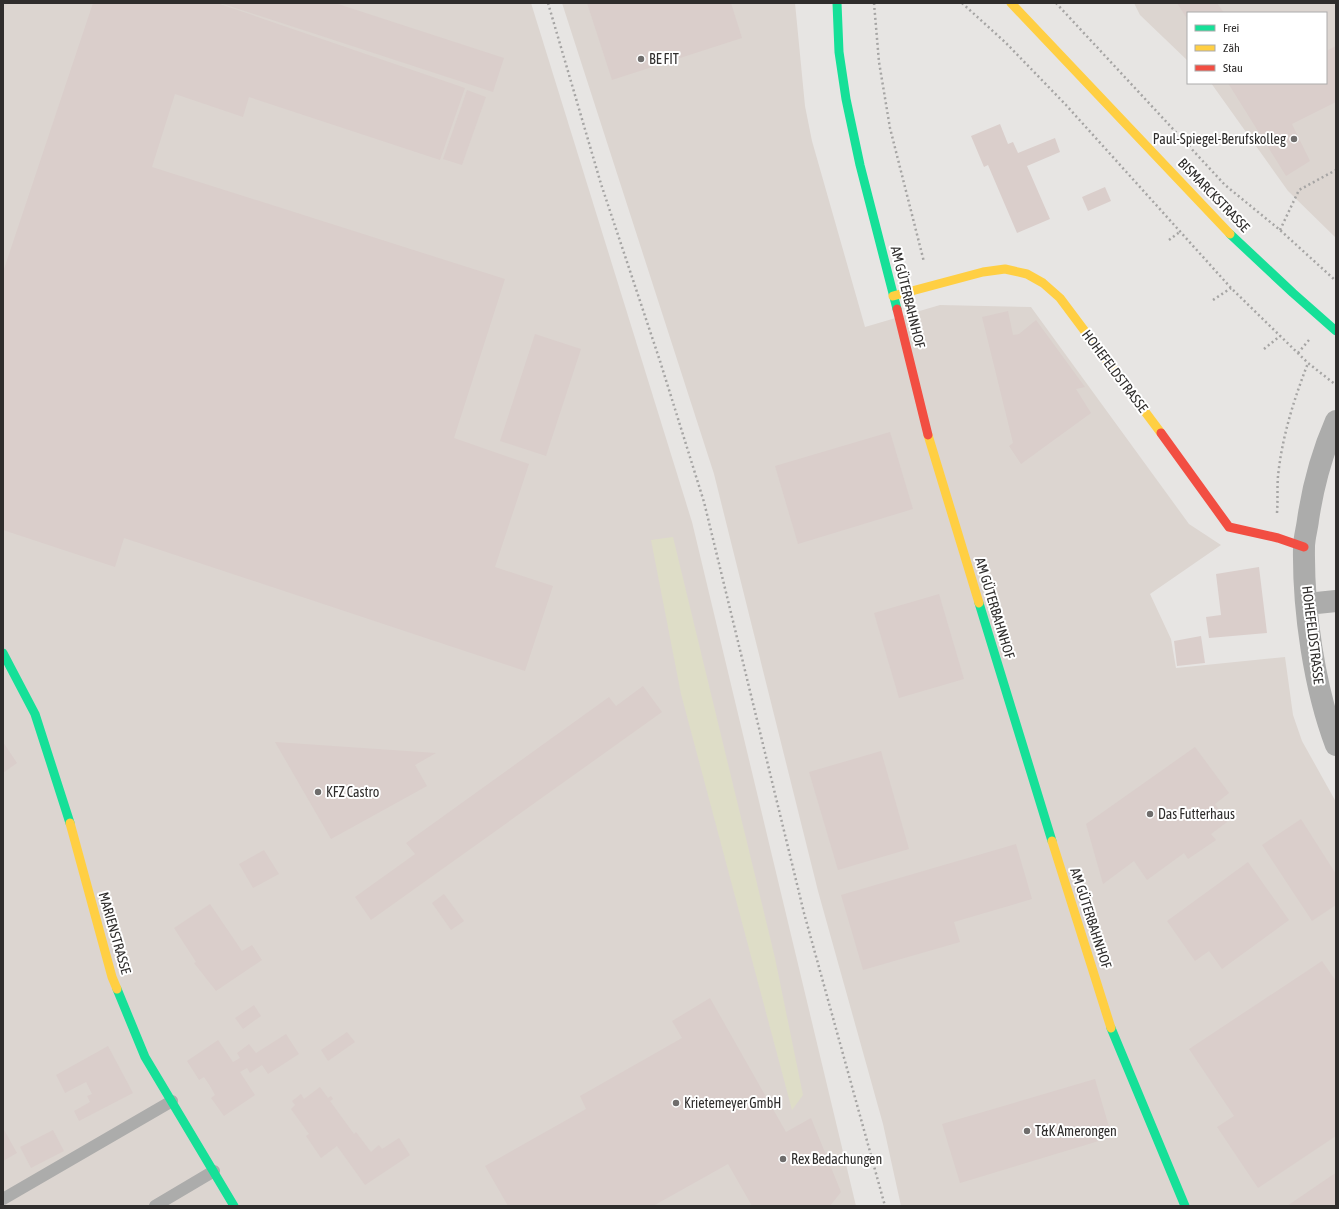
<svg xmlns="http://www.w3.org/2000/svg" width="1339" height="1209" font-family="'Asap Condensed',sans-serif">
	<rect width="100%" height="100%" fill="#e7e5e3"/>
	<!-- built -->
	<g fill="#dcd5d0">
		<path d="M3,3H531L692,522L856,1206H3Z"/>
		<path d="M562,3H795L805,106L812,141L865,327L940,305L1031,307L1189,524L1221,545L1150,594L1171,639L1176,668L1285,657L1293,715L1302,741L1336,802V1206H901L883,1124L818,891L714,474Z"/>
		<path d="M1134,3H1336V238L1288,191L1211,83H1326V13H1188V61L1140,15Z"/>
	</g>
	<!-- green -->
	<path fill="#deddc7" d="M673,537L775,958L803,1095L792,1110L681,694L651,540Z"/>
	<!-- building -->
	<g fill="#dacecb">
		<path d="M93,3H217L465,88L440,160L249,97L243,117L175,94L152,167L505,279L454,438L529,464L495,567L553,586L525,671L124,538L115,567L3,530V272Z"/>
		<path d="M220,3H335L504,58L493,92Z"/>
		<path d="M587,3H731L742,38L612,80Z"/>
		<path d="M1177,3H1217L1224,13H1188V20Z"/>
		<path d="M1336,46V102L1292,124L1310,161L1286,176L1228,83H1326V51Z"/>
		<path d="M467,90L486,97L462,165L443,159Z"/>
		<path d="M1000,124L1008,144L1013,142L1018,153L1055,138L1060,152L1027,166L1050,219L1017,233L988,165L984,167L971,136Z"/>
		<path d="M1105,187L1111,201L1088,211L1082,197Z"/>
		<path d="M1008,311L1013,335L1019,334L1036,320L1085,387L1076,389L1091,413L1021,464L1009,446L1013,443L982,317Z"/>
		<path d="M535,334L581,349L546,456L500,441Z"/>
		<path d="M890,432L913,509L798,544L775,466Z"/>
		<path d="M1259,567L1267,633L1209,638L1206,617L1221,615L1216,574Z"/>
		<path d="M939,594L964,679L899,698L874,613Z"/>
		<path d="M1201,636L1205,663L1177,666L1174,641Z"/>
		<path d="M643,686L662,712L371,920L355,897L415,854L406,843L609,697L616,706Z"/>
		<path d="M3,742L17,763L3,773Z"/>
		<path d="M275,742L436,753L415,765L427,786L331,839Z"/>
		<path d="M1195,747L1229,793L1215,804L1227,822L1211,834L1216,840L1188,859L1184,853L1147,880L1134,861L1103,884L1086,824Z"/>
		<path d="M881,751L909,849L838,870L809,772Z"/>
		<path d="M1301,819L1336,874V905L1312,921L1262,845Z"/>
		<path d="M1016,844L1032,899L954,922L960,942L863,970L841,895Z"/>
		<path d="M264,850L279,874L253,888L239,864Z"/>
		<path d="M1248,862L1289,920L1222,969L1209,951L1195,961L1167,921Z"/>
		<path d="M444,894L464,921L451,930L432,903Z"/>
		<path d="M210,904L242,951L252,945L262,960L216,991L194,963L196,962L174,928Z"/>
		<path d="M1322,961L1336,981V1136L1258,1188L1217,1127L1234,1116L1189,1049Z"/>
		<path d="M710,998L786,1132L811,1118L841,1192L830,1206H752L728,1164L653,1206H508L485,1166L586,1109L580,1096L682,1038L672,1021Z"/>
		<path d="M254,1005L261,1016L243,1029L235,1018Z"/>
		<path d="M347,1032L355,1042L328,1061L321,1050Z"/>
		<path d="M286,1034L299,1054L268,1074L262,1065L250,1073L247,1068L240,1072L255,1095L224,1116L211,1098L215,1095L210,1086L204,1077L199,1080L187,1061L218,1040L233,1062L240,1058L237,1053L249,1044L256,1053Z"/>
		<path d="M108,1046L133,1093L79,1121L74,1111L90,1102L87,1096L92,1094L86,1082L65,1093L56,1075Z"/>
		<path d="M1095,1079L1112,1137L960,1183L942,1124Z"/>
		<path d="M320,1087L328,1098L331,1096L333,1099L330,1101L354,1134L356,1132L371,1152L379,1145L382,1149L399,1138L410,1155L365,1185L337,1146L321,1158L306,1136L309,1134L291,1109L295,1105L292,1101L301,1094L304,1099Z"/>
		<path d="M3,1128L17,1153L3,1161Z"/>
		<path d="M53,1130L64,1151L31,1168L20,1147Z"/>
		<path d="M1336,1173V1206H1287L1331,1176Z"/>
	</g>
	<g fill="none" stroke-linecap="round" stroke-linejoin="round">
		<!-- path -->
		<g stroke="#a6a5a4" stroke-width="2.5" stroke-dasharray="2 3" stroke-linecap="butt">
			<path d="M548,3L601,184L660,361L704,502L804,913L885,1206"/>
			<path d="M874,3L879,62L890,128L924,262"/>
			<path d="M962,3L1006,43L1066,105L1231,288L1308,363L1336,385"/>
			<path d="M1056,3L1225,185L1280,230L1336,281"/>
			<path d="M1280,230L1299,190L1336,170"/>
			<path d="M1169,240L1181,231"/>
			<path d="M1213,300L1231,288"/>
			<path d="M1264,349L1280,336"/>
			<path d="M1298,353L1309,340"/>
			<path d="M1277,513C1278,500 1277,488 1278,476C1282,437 1294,399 1308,363"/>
		</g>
		<!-- lane -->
		<g stroke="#acacab" stroke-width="12">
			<path d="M3,1199L172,1101"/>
			<path d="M155,1206L214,1171"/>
		</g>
		<!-- street -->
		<g stroke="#acacab" stroke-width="22">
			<path d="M1336,421C1322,453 1313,486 1308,520C1307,529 1304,538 1304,547C1303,609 1314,687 1336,745"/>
			<path d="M1307,604L1336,601"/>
		</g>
		<!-- fast -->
		<g stroke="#16e098" stroke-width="9">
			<path d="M837,3L839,52L846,99L860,165L897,309"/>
			<path d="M1230,234L1293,293L1336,331"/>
			<path d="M979,603L1052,841"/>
			<path d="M3,653L35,714L70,823"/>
			<path d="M117,989L145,1057L234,1206"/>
			<path d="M1111,1028L1185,1206"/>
		</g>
		<!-- slow -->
		<g stroke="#ffcf43" stroke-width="9">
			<path d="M1011,3L1230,234"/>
			<path d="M893,296L983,272L1005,269L1027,274L1043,283L1060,298L1161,433"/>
			<path d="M928,435L979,603"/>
			<path d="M70,823L112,977L117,989"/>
			<path d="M1052,841L1111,1028"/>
		</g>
		<!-- jam -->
		<g stroke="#f24e42" stroke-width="9">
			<path d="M897,309L928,435"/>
			<path d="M1161,433L1229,527L1278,538L1304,547"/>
		</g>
	</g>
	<!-- markers -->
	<g fill="#6f6d6c" stroke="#fff" stroke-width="1.5">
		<circle cx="641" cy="59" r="4"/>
		<circle cx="1294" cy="139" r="4"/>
		<circle cx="318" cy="792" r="4"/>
		<circle cx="1150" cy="814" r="4"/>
		<circle cx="676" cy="1103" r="4"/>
		<circle cx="1027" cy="1131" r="4"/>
		<circle cx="783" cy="1159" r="4"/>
	</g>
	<g text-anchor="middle" stroke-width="4" stroke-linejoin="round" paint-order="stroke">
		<!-- poi labels -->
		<g font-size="14" fill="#2f2d2c" stroke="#fff" text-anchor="start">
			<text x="649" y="64">BE FIT</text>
			<text x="1286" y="144" text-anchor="end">Paul-Spiegel-Berufskolleg</text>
			<text x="326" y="797">KFZ Castro</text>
			<text x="1158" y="819">Das Futterhaus</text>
			<text x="684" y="1108">Krietemeyer GmbH</text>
			<text x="1035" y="1136">T&amp;K Amerongen</text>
			<text x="791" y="1164">Rex Bedachungen</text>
		</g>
		<!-- street labels -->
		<g font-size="14" fill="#2f2d2c" stroke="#fff">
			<text transform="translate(1214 195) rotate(46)" y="5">BISMARCKSTRASSE</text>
			<text transform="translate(908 297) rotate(76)" y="5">AM GÜTERBAHNHOF</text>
			<text transform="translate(1115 371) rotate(53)" y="5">HOHEFELDSTRASSE</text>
			<text transform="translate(995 608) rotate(73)" y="5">AM GÜTERBAHNHOF</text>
			<text transform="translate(1313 635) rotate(83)" y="5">HOHEFELDSTRASSE</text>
			<text transform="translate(1091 918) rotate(72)" y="5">AM GÜTERBAHNHOF</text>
			<text transform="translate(115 933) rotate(74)" y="5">MARIENSTRASSE</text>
		</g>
	</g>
	<!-- border -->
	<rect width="1339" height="1209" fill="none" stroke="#2f2d2c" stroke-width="8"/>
	<!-- legend -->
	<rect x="1187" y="12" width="140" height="72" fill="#ffffff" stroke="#acabab"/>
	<rect x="1195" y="25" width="20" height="6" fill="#16e098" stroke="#acabab"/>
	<text x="1223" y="32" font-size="12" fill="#2f2d2c">Frei</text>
	<rect x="1195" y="45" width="20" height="6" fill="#ffcf43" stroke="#acabab"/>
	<text x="1223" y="52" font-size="12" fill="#2f2d2c">Zäh</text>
	<rect x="1195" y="65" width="20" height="6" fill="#f24e42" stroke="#acabab"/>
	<text x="1223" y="72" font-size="12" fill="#2f2d2c">Stau</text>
</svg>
